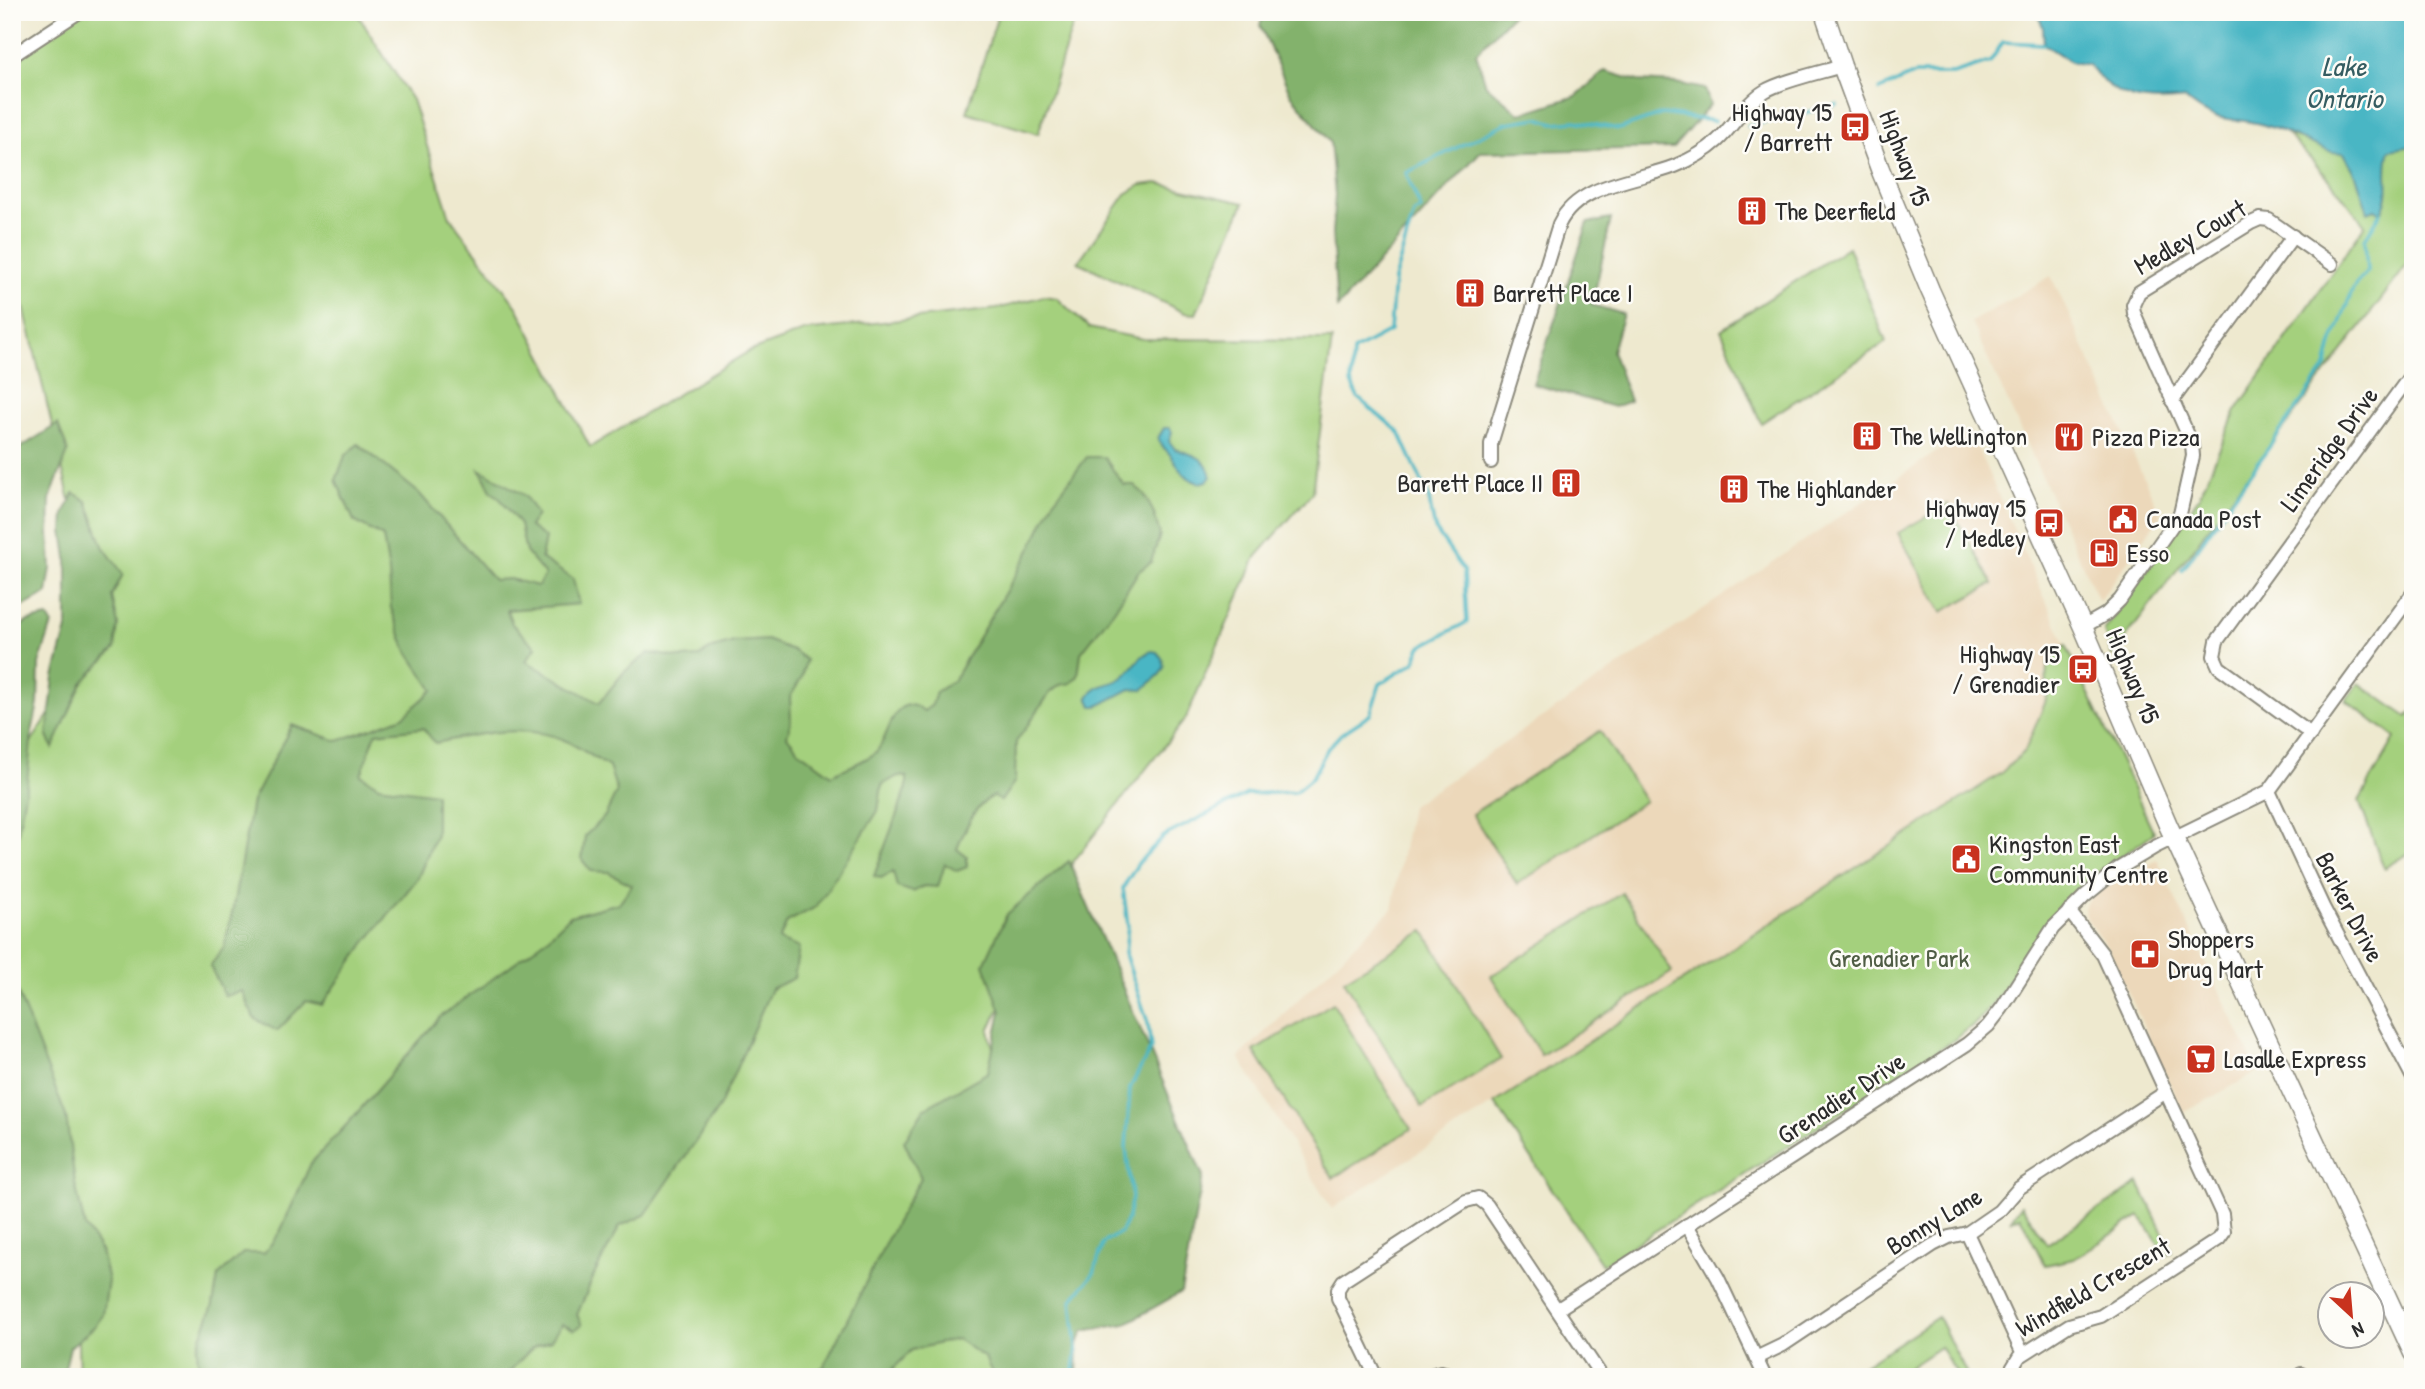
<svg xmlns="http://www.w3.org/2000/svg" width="2425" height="1389" font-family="'Patrick Hand',sans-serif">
	<rect width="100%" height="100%" fill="#fdfcf7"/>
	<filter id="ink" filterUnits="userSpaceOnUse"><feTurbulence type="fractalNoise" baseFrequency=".0143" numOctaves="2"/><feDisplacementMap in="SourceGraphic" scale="14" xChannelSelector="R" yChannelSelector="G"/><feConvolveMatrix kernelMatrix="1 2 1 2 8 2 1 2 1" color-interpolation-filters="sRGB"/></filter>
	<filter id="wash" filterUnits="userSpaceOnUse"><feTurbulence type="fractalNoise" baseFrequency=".00686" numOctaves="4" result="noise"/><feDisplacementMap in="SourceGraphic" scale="28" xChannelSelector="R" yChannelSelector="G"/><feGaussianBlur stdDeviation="1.57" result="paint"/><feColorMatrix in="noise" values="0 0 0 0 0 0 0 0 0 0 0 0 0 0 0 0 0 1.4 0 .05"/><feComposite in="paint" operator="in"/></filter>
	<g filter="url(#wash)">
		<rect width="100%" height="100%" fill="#eee9cf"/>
		<!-- built -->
		<g fill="#ecd8ba">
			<path d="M2051,276L2161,515L2099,601L1971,322Z"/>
			<path d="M1969,430L2066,645L2055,652L2044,674L2047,695L2045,703L2025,751L2001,773L1332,1209L1239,1057L1392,909L1411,806Z"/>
			<path d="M2157,860L2258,1072L2183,1113L2109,950L2087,919L2084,909L2087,901L2099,891Z"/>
		</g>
		<!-- green -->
		<g fill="#a4d07d" stroke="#687e54" stroke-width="2">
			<path d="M80,12H356L412,100L450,217L517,307L590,447L748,352L804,331L997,309L1044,296L1057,298L1089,328L1143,339L1332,340L1312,493L1256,557L1186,718L1073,862L989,1030L1062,1377H79L76,1276L12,1045V772L80,666L77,530L22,299L12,282V54Z"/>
			<path d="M999,12H1077L1038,134L967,112Z"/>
			<path d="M2413,131V257L2112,656L2104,631L2199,497L2236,411L2365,225L2329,179L2288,135L2344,153Z"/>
			<path d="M1157,183L1244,203L1196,314L1185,313L1078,262L1126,194L1141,185Z"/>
			<path d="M1848,247L1886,342L1761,423L1721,330Z"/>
			<path d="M1948,504L1993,584L1942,612L1898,533Z"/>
			<path d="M2066,645L2154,833L2089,879L2061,904L1995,1001L1979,1020L1957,1038L1602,1265L1495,1103L2001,773L2025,751L2045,703C2052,677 2035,663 2066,645Z"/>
			<path d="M2359,683L2407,717L2413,711V855L2409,853L2384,868L2359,801L2395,738L2346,700Z"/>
			<path d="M1600,731L1645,801L1517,884L1472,814Z"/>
			<path d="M1622,893L1672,972L1541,1055L1491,976Z"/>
			<path d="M1424,931L1501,1059L1422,1107L1344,980Z"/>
			<path d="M1333,1003L1411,1129L1333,1178L1254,1051Z"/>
			<path d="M2139,1183L2172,1252L2166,1255L2140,1216L2074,1259L2045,1265L2020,1216L2010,1221L2021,1205L2047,1244Z"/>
			<path d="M1938,1317L1968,1377H1959L1940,1347L1895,1377H1846Z"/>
		</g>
		<!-- forest -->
		<g fill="#83b26c" stroke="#576e4c" stroke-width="2">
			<path d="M1265,12H1515L1476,53L1486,85L1520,114L1576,96L1605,71L1638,81L1676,83L1705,89L1710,105L1673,148L1480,152L1337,308L1332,233L1335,195L1330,142L1291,95L1260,25Z"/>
			<path d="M1611,219L1592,305L1623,314L1612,351L1630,401L1614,407L1533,384L1588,223Z"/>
			<path d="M58,424L68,451L50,499L49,533L51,568L47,593L12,613V453Z"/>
			<path d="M358,444L419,493L494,580L510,579L538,586L545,575L526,552L520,525L501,500L491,491L480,469L525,496L537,515L529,526L545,538L541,558L573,579L579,604L507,610L512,624L536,647L526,661L599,703L624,672L649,653L682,658L698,657L713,648L734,642L767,640L792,650L806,660L801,679L790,697L791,720L787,736L799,751L832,775C843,769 868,760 876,752C891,736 892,689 924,711L932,705L936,692L953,681L1030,550L1053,502L1087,457H1104L1124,485H1134L1144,494L1154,513L1160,535L1151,562L1138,572L1115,609L1081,653L1078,676L1071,683L1060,685L1050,693L1016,742L1015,781L1001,801L993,796C974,806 965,829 957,849L967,857V867L957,871L945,864L938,887L924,886L913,892L897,887L893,872L881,878L874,876L907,787V777L898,776L882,785L878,811L816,907L787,922L779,940L799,948L794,978L771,989L720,1106L645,1215L620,1226L595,1273L577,1315L582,1325L574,1330L562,1324L551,1340L532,1348L504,1377H199L197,1348L213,1305L218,1276L243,1253H264L280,1232L311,1163L350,1121L440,1017L543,942L570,916L619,903L632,885L608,872L591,871L582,860L585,836L605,816L617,791L609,767C594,758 578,746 562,739C523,723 475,735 435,743L423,728L376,733L361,775L379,786L436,794V834L418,878L366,942L322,1005L306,1001L277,1031L254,1018L242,991L225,996L210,966L224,947L232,913L252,801L292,725L338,741L403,717L433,690L406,649L391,608L389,572L383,537L354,521L336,480L345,456Z"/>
			<path d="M74,493L87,501L103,546L123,574L112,596L118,625L115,649L82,683L53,748L47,737L54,677L67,628V557L63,531L64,514Z"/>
			<path d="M48,617L52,624L39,664L38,704L32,732L27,782L12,865V632L28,621Z"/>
			<path d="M1069,861L1203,1176L1181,1292L1125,1324L1083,1331L1078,1344L1077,1377H994L985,1358L957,1339L912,1350L885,1377H810L824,1366L895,1224L921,1178L904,1141L924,1109L988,1072L1001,1011L984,964L1007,914Z"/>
			<path d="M12,978L66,1116L75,1183L85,1227L101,1251L108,1281L103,1315L95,1326L70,1347L63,1377H12Z"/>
		</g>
		<!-- water -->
		<g fill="#48b6c4" stroke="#3a7078" stroke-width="2">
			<path d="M2037,12H2413V146L2390,150C2382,175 2394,189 2381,213L2375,209L2368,212L2356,175L2344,153L2332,152C2310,144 2287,132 2264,125C2232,116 2214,125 2186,99C2145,104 2115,101 2089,65L2071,62L2044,44L2043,27Z"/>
			<path d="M1164,428H1170L1172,432L1169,441L1175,449C1192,455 1207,456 1211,477L1207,481L1199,483C1183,478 1180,468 1171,456C1166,448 1160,447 1158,438Z"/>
			<path d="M1151,651L1157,652L1162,658L1164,667L1160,674L1143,690L1130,689L1098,706H1092L1088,697C1097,683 1110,686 1122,678C1134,669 1137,657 1151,651Z"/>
		</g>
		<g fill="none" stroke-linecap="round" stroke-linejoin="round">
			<!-- stream -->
			<g stroke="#48b6c4" stroke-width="3.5">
				<path d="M1879,90L1915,74H1953L1990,62L2003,42L2044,44"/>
				<path d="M1748,126L1837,105"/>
				<path d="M2182,570L2326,367L2332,344L2354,286L2367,272L2365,239L2381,213"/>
				<path d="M1073,1377L1077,1348L1072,1300L1094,1273L1103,1243L1121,1232L1128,1217L1132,1197L1126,1148L1130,1088L1151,1048L1148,1023L1125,954L1128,925L1123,888L1139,862L1164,836L1247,794L1295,792L1312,778L1328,748L1341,734L1370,715L1380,684L1415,662L1420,647L1467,622L1464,571L1435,529L1428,495L1399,432L1358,398L1351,383L1353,351L1390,331L1394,280L1414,213L1421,209L1406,173L1506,123L1538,118L1554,123L1575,121L1619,129L1662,114L1714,121"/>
			</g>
		</g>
	</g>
	<g filter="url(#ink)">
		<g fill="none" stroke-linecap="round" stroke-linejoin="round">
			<!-- minor casing -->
			<g stroke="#8c8a7d" stroke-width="16">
				<g id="minor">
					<path d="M12,56L79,12"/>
					<path d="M2172,401L2293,236"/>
					<path d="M1491,462V444L1498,421L1559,224C1579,183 1637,181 1675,166C1690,160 1705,152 1717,141C1734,126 1745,103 1765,91C1781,81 1822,72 1842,66"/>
					<path d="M2083,627L2106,614L2120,600L2180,514L2193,456L2192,444L2134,313L2133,305L2139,292L2251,223L2260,219L2269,220L2332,264"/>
					<path d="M2311,734L2219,667L2214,656L2217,641L2413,372"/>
					<path d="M2269,791L2323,907L2413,1078"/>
					<path d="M1687,1225L1718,1278L1765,1377"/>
					<path d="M1967,1233L2023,1354"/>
					<path d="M1558,1309L1967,1044L1988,1026L2002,1008L2053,928L2085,896L2118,869L2155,847L2269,791L2413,593"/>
					<path d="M1756,1358L1783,1345L1933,1245L1949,1237L1967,1233L1999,1211L2019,1188L2166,1092"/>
					<path d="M1376,1377L1338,1298V1289L1343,1281L1466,1201L1478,1198L1487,1205L1602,1377"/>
					<path d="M1425,1377L1441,1372L1449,1374L1451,1377"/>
					<path d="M2007,1377L2019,1357L2069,1325L2101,1316L2219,1239L2224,1232L2222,1214L2103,955L2069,911"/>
					<path d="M2299,1377L2301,1374"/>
				</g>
			</g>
			<!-- secondary casing -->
			<g stroke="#8c8a7d" stroke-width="21">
				<path id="secondary" d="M1824,12L1842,66L1880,169L1930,290L2083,627L2168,825L2413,1353"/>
			</g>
			<!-- minor -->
			<use href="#minor" stroke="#fff" stroke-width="12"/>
			<!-- secondary -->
			<use href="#secondary" stroke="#fff" stroke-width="18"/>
		</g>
	</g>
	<!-- icons -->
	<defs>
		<g id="bus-square" transform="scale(1.575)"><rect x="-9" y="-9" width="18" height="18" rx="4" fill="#c8321e" stroke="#fdfcf7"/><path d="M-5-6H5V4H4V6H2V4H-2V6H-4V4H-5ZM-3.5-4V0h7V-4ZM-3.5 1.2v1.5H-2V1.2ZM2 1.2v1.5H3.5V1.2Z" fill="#fff"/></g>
		<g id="building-square" transform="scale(1.575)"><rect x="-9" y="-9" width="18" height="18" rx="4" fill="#c8321e" stroke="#fdfcf7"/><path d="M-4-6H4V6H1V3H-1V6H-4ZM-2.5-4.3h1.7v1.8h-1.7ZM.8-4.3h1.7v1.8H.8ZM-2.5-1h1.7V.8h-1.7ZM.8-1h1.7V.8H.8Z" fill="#fff"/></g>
		<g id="restaurant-square" transform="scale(1.575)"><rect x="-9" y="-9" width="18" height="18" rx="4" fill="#c8321e" stroke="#fdfcf7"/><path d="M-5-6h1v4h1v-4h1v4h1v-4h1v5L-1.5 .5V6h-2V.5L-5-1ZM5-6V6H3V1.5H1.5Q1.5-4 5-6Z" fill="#fff"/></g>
		<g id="civic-square" transform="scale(1.575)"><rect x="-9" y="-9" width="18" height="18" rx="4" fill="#c8321e" stroke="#fdfcf7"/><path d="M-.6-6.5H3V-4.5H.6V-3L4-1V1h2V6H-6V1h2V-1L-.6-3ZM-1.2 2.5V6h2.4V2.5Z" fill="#fff"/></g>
		<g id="fuel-square" transform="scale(1.575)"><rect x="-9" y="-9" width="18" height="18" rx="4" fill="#c8321e" stroke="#fdfcf7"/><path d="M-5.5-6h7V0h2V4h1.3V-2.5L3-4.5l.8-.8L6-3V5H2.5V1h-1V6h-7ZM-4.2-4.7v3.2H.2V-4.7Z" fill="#fff"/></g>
		<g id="pharmacy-square" transform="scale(1.575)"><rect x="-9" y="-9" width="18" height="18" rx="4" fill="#c8321e" stroke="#fdfcf7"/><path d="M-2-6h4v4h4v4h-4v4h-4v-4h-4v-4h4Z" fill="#fff"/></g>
		<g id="supermarket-square" transform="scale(1.575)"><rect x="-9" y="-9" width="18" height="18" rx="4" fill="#c8321e" stroke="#fdfcf7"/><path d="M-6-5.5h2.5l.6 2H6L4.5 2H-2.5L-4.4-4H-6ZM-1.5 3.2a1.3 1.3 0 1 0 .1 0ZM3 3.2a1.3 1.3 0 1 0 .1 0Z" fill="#fff"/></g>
	</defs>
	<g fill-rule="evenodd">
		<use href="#bus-square" x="1855" y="127"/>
		<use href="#building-square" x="1752" y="211"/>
		<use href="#building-square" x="1470" y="293"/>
		<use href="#building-square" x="1867" y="436"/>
		<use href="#restaurant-square" x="2069" y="437"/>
		<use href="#building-square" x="1566" y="483"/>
		<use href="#building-square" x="1734" y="489"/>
		<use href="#civic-square" x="2123" y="519"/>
		<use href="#bus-square" x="2049" y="523"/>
		<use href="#fuel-square" x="2104" y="553"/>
		<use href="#bus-square" x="2083" y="669"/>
		<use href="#civic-square" x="1966" y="859"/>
		<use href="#pharmacy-square" x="2145" y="954"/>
		<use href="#supermarket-square" x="2201" y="1059"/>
	</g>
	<g text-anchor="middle" stroke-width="5" stroke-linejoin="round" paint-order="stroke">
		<!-- poi labels -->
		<g font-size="26" fill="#2b2b2b" stroke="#fdfcf7" text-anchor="start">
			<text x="1832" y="121" text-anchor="end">Highway 15<tspan x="1832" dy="30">/ Barrett</tspan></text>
			<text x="1775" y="220">The Deerfield</text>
			<text x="1493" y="302">Barrett Place I</text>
			<text x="1890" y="445">The Wellington</text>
			<text x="2092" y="446">Pizza Pizza</text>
			<text x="1543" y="492" text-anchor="end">Barrett Place II</text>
			<text x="1757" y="498">The Highlander</text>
			<text x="2026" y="517" text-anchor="end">Highway 15<tspan x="2026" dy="30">/ Medley</tspan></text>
			<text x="2146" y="528">Canada Post</text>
			<text x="2127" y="562">Esso</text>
			<text x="2060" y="663" text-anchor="end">Highway 15<tspan x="2060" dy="30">/ Grenadier</tspan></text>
			<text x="1989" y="853">Kingston East<tspan x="1989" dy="30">Community Centre</tspan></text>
			<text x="2168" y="948">Shoppers<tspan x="2168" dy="30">Drug Mart</tspan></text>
			<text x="2224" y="1068">Lasalle Express</text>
		</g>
		<!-- street labels -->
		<g font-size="26" fill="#2b2b2b" stroke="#fdfcf7">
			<text transform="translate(1905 158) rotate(69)" y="9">Highway 15</text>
			<text transform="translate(2190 237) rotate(-30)" y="9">Medley Court</text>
			<text transform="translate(2329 449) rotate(-54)" y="9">Limeridge Drive</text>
			<text transform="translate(2133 676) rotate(67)" y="9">Highway 15</text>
			<text transform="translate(2350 907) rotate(63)" y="9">Barker Drive</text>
			<text transform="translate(1841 1098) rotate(-33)" y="9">Grenadier Drive</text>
			<text transform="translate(1934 1221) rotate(-31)" y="9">Bonny Lane</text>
			<text transform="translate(2093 1287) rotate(-30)" y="9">Windfield Crescent</text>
		</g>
		<!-- park labels -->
		<g font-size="26" fill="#4f5d44" stroke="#fdfcf7">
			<text x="1899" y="967">Grenadier Park</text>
		</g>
		<!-- water labels -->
		<g font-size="28" font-style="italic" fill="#355c61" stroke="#fdfcf7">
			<text x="2344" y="76">Lake<tspan x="2344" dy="32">Ontario</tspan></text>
		</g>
	</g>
	<!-- margin -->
	<rect width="2425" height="1389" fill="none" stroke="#fdfcf7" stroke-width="42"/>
	<!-- north arrow -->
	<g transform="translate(2351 1315) rotate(154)"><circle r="33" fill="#fdfcf7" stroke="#a9a8a5" stroke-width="2"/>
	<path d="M0-5L12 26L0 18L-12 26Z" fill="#c8321e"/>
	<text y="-10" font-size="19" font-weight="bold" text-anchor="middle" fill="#2b2b2b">N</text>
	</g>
</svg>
